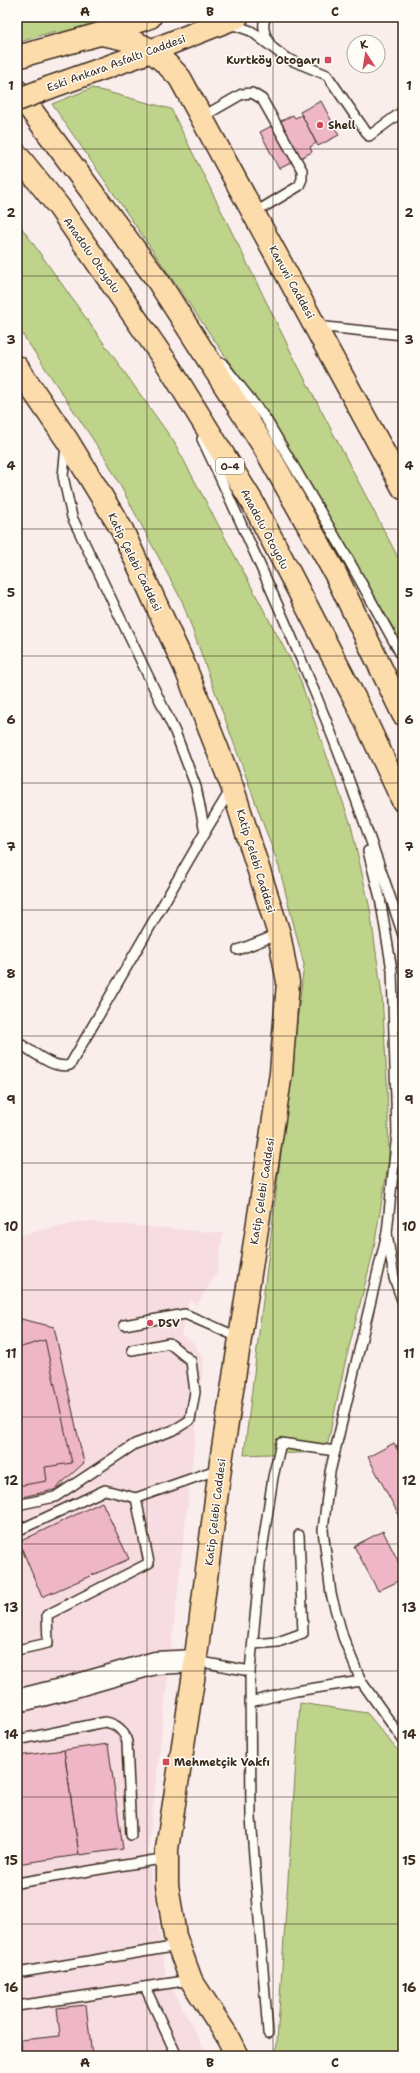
<svg xmlns="http://www.w3.org/2000/svg" width="420" height="2073" font-family="'Shantell Sans',sans-serif">
	<rect width="100%" height="100%" fill="#faeeed"/>
	<filter id="ink" filterUnits="userSpaceOnUse"><feTurbulence type="fractalNoise" baseFrequency=".025" numOctaves="2"/><feDisplacementMap in="SourceGraphic" scale="8" xChannelSelector="R" yChannelSelector="G"/><feConvolveMatrix kernelMatrix="1 2 1 2 8 2 1 2 1" color-interpolation-filters="sRGB"/></filter>
	<g filter="url(#ink)">
		<!-- built -->
		<path fill="#f7dde2" d="M79,1221L223,1233L217,1273L197,1305L189,1300L181,1334L194,1343L204,1359L148,1853L166,1976L208,2056H17V1236Z"/>
		<!-- green -->
		<g fill="#bed48a" stroke="#7c7f54">
			<path d="M17,17H114L57,35L55,31L17,43Z"/>
			<path d="M92,88L171,109L296,362L403,567V644L254,398L52,104Z"/>
			<path d="M17,221L174,442L298,674L351,825L370,909L382,995L387,1080L389,1159L373,1253L345,1363L326,1452L244,1455L304,965L279,867L182,601L106,459L17,326Z"/>
			<path d="M300,1703L367,1713L403,1757V2056H276Z"/>
		</g>
		<!-- building -->
		<g fill="#efb6c7" stroke="#3b2a1e">
			<path d="M321,101L339,135L318,146L300,112Z"/>
			<path d="M293,115L295,118L302,115L316,143L310,147L312,152L279,169L260,132Z"/>
			<path d="M17,1318L54,1327L84,1463L54,1490L17,1498Z"/>
			<path d="M45,1340L72,1463L45,1467L47,1481L17,1486V1345L18,1348Z"/>
			<path d="M403,1442V1460L396,1446Z"/>
			<path d="M394,1443L403,1460L402,1521L368,1457Z"/>
			<path d="M102,1502L129,1559L42,1597L19,1542Z"/>
			<path d="M383,1531L403,1571V1579L378,1591L354,1546Z"/>
			<path d="M108,1744L123,1849L79,1855L64,1750Z"/>
			<path d="M64,1750L79,1855L17,1864V1756Z"/>
			<path d="M86,2005L92,2056H22L21,2040L60,2036L57,2008Z"/>
		</g>
		<g fill="none" stroke-linecap="round" stroke-linejoin="round">
			<!-- service casing -->
			<g stroke="#3b2a1e" stroke-width="12">
				<g id="service">
					<path d="M266,17C261,26 265,35 270,44"/>
					<path d="M229,25L237,26L251,31L286,58L327,75L369,136L403,111"/>
					<path d="M202,117L242,94L252,93L262,99L302,170V179L299,186L254,213"/>
					<path d="M316,326L403,335"/>
					<path d="M222,363L266,419L347,557L403,658"/>
					<path d="M202,439C239,518 275,596 308,676C344,761 374,848 403,935"/>
					<path d="M205,832L231,789"/>
					<path d="M368,851L380,898L392,970L397,1133L387,1233L394,1278L403,1303"/>
					<path d="M238,950L279,934"/>
					<path d="M17,1042C31,1050 53,1070 70,1065L205,832L196,787L175,732L72,517L63,476L66,446"/>
					<path d="M387,1233L330,1472L323,1530L331,1594L343,1637L361,1681L403,1740"/>
					<path d="M124,1325L185,1314L240,1338"/>
					<path d="M17,1505L55,1497L135,1444L174,1430L190,1420L195,1392L191,1361L169,1343L132,1350"/>
					<path d="M17,1531L105,1490L136,1498"/>
					<path d="M253,1644L278,1642L303,1633L299,1535"/>
					<path d="M17,1650L48,1643L47,1615L149,1563L136,1498L219,1469"/>
					<path d="M196,1661L250,1671"/>
					<path d="M250,1702L296,1691L361,1681"/>
					<path d="M17,1740L105,1722C117,1724 124,1730 127,1742L131,1835"/>
					<path d="M17,1883L167,1858"/>
					<path d="M17,1973L178,1946"/>
					<path d="M145,1987L177,2056"/>
					<path d="M17,2006L191,1980"/>
					<path d="M268,2033L251,1818L250,1671L260,1564L273,1477L281,1443L335,1451"/>
				</g>
			</g>
			<!-- tertiary casing -->
			<g stroke="#3b2a1e" stroke-width="25">
				<path id="tertiary" d="M17,1701L61,1690L155,1663L196,1661"/>
			</g>
			<!-- primary casing -->
			<g stroke="#3b2a1e" stroke-width="25">
				<g id="primary">
					<path d="M100,34C139,40 153,48 180,78L403,488"/>
					<path d="M17,57L100,34L150,17"/>
					<path d="M51,87L135,57L237,17"/>
					<path d="M17,367L67,440L122,530L185,667L232,786L279,934L288,982L281,1073L220,1468L193,1680L167,1849V1885L175,1936L191,1980L226,2034L237,2056"/>
				</g>
			</g>
			<!-- motorway casing -->
			<g stroke="#3b2a1e" stroke-width="25">
				<g id="motorway">
					<path d="M17,91L158,281L263,445L335,573L403,714"/>
					<path d="M17,155L59,207L168,365L253,503L358,705L403,801"/>
				</g>
			</g>
			<!-- service -->
			<use href="#service" stroke="#fdfcf7" stroke-width="9"/>
			<!-- tertiary -->
			<use href="#tertiary" stroke="#fdfcf7" stroke-width="22"/>
			<!-- primary -->
			<use href="#primary" stroke="#fddcac" stroke-width="22"/>
			<!-- motorway -->
			<use href="#motorway" stroke="#fddcac" stroke-width="22"/>
			<!-- primary-bridge casing -->
			<g stroke="#3b2a1e" stroke-width="25" stroke-linecap="butt">
				<path id="primary-bridge" d="M17,100L51,87"/>
			</g>
			<!-- primary-bridge -->
			<use href="#primary-bridge" stroke="#fddcac" stroke-width="22"/>
		</g>
	</g>
	<!-- grid -->
	<path fill="none" stroke="#3b2a1e" stroke-width="1" stroke-opacity="0.55" d="M147,17V2056M273,17V2056M17,149H403M17,276H403M17,402H403M17,529H403M17,656H403M17,783H403M17,910H403M17,1036H403M17,1163H403M17,1290H403M17,1417H403M17,1544H403M17,1671H403M17,1797H403M17,1924H403"/>
	<!-- markers -->
	<g fill="#d1495b" stroke="#fdfcf7" stroke-width="1.5">
		<rect x="324" y="56" width="8" height="8" rx="2"/>
		<circle cx="320" cy="125" r="4"/>
		<circle cx="150" cy="1323" r="4"/>
		<rect x="162" y="1758" width="8" height="8" rx="2"/>
	</g>
	<g text-anchor="middle" stroke-width="3" stroke-linejoin="round" paint-order="stroke">
		<!-- shield labels -->
		<rect fill="#fdfcf7" stroke="#75695f" stroke-width="1" x="216" y="458" width="28" height="16" rx="3"/>
		<g font-size="10" font-weight="bold" fill="#3b2a1e">
			<text x="230" y="470">O-4</text>
		</g>
		<!-- poi labels -->
		<g font-size="11" font-weight="bold" fill="#3b2a1e" stroke="#fdfcf7" text-anchor="start">
			<text x="320" y="64" text-anchor="end">Kurtköy Otogarı</text>
			<text x="328" y="129">Shell</text>
			<text x="158" y="1327">DSV</text>
			<text x="174" y="1766">Mehmetçik Vakfı</text>
		</g>
		<!-- street labels -->
		<g font-size="11" fill="#3b2a1e" stroke="#fdfcf7">
			<text transform="translate(116 63) rotate(-20)" y="4">Eski Ankara Asfaltı Caddesi</text>
			<text transform="translate(92 255) rotate(55)" y="4">Anadolu Otoyolu</text>
			<text transform="translate(292 282) rotate(61)" y="4">Kanuni Caddesi</text>
			<text transform="translate(265 529) rotate(62)" y="4">Anadolu Otoyolu</text>
			<text transform="translate(135 562) rotate(64)" y="4">Katip Çelebi Caddesi</text>
			<text transform="translate(256 861) rotate(73)" y="4">Katip Çelebi Caddesi</text>
			<text transform="translate(262 1191) rotate(-81)" y="4">Katip Çelebi Caddesi</text>
			<text transform="translate(215 1512) rotate(-83)" y="4">Katip Çelebi Caddesi</text>
		</g>
	</g>
	<!-- margin -->
	<rect width="420" height="2073" fill="none" stroke="#fdfcf7" stroke-width="44"/>
	<!-- north arrow -->
	<g transform="translate(366 54) rotate(348)"><circle r="19" fill="#fdfcf7" stroke="#afa8a0"/>
	<path d="M0-3L7 15L0 10L-7 15Z" fill="#d1495b"/>
	<text y="-6" font-size="11" font-weight="bold" text-anchor="middle" fill="#3b2a1e">K</text>
	</g>
	<rect x="22" y="22" width="376" height="2029" fill="none" stroke="#3b2a1e" stroke-width="1.5"/>
	<g font-size="13" text-anchor="middle" font-weight="bold" fill="#3b2a1e">
		<text x="85" y="16">A</text>
		<text x="210" y="16">B</text>
		<text x="335" y="16">C</text>
		<text x="11" y="90">1</text>
		<text x="409" y="90">1</text>
		<text x="11" y="217">2</text>
		<text x="409" y="217">2</text>
		<text x="11" y="344">3</text>
		<text x="409" y="344">3</text>
		<text x="11" y="470">4</text>
		<text x="409" y="470">4</text>
		<text x="11" y="597">5</text>
		<text x="409" y="597">5</text>
		<text x="11" y="724">6</text>
		<text x="409" y="724">6</text>
		<text x="11" y="851">7</text>
		<text x="409" y="851">7</text>
		<text x="11" y="978">8</text>
		<text x="409" y="978">8</text>
		<text x="11" y="1104">9</text>
		<text x="409" y="1104">9</text>
		<text x="11" y="1231">10</text>
		<text x="409" y="1231">10</text>
		<text x="11" y="1358">11</text>
		<text x="409" y="1358">11</text>
		<text x="11" y="1485">12</text>
		<text x="409" y="1485">12</text>
		<text x="11" y="1612">13</text>
		<text x="409" y="1612">13</text>
		<text x="11" y="1739">14</text>
		<text x="409" y="1739">14</text>
		<text x="11" y="1865">15</text>
		<text x="409" y="1865">15</text>
		<text x="11" y="1992">16</text>
		<text x="409" y="1992">16</text>
		<text x="85" y="2067">A</text>
		<text x="210" y="2067">B</text>
		<text x="335" y="2067">C</text>
	</g>
</svg>
